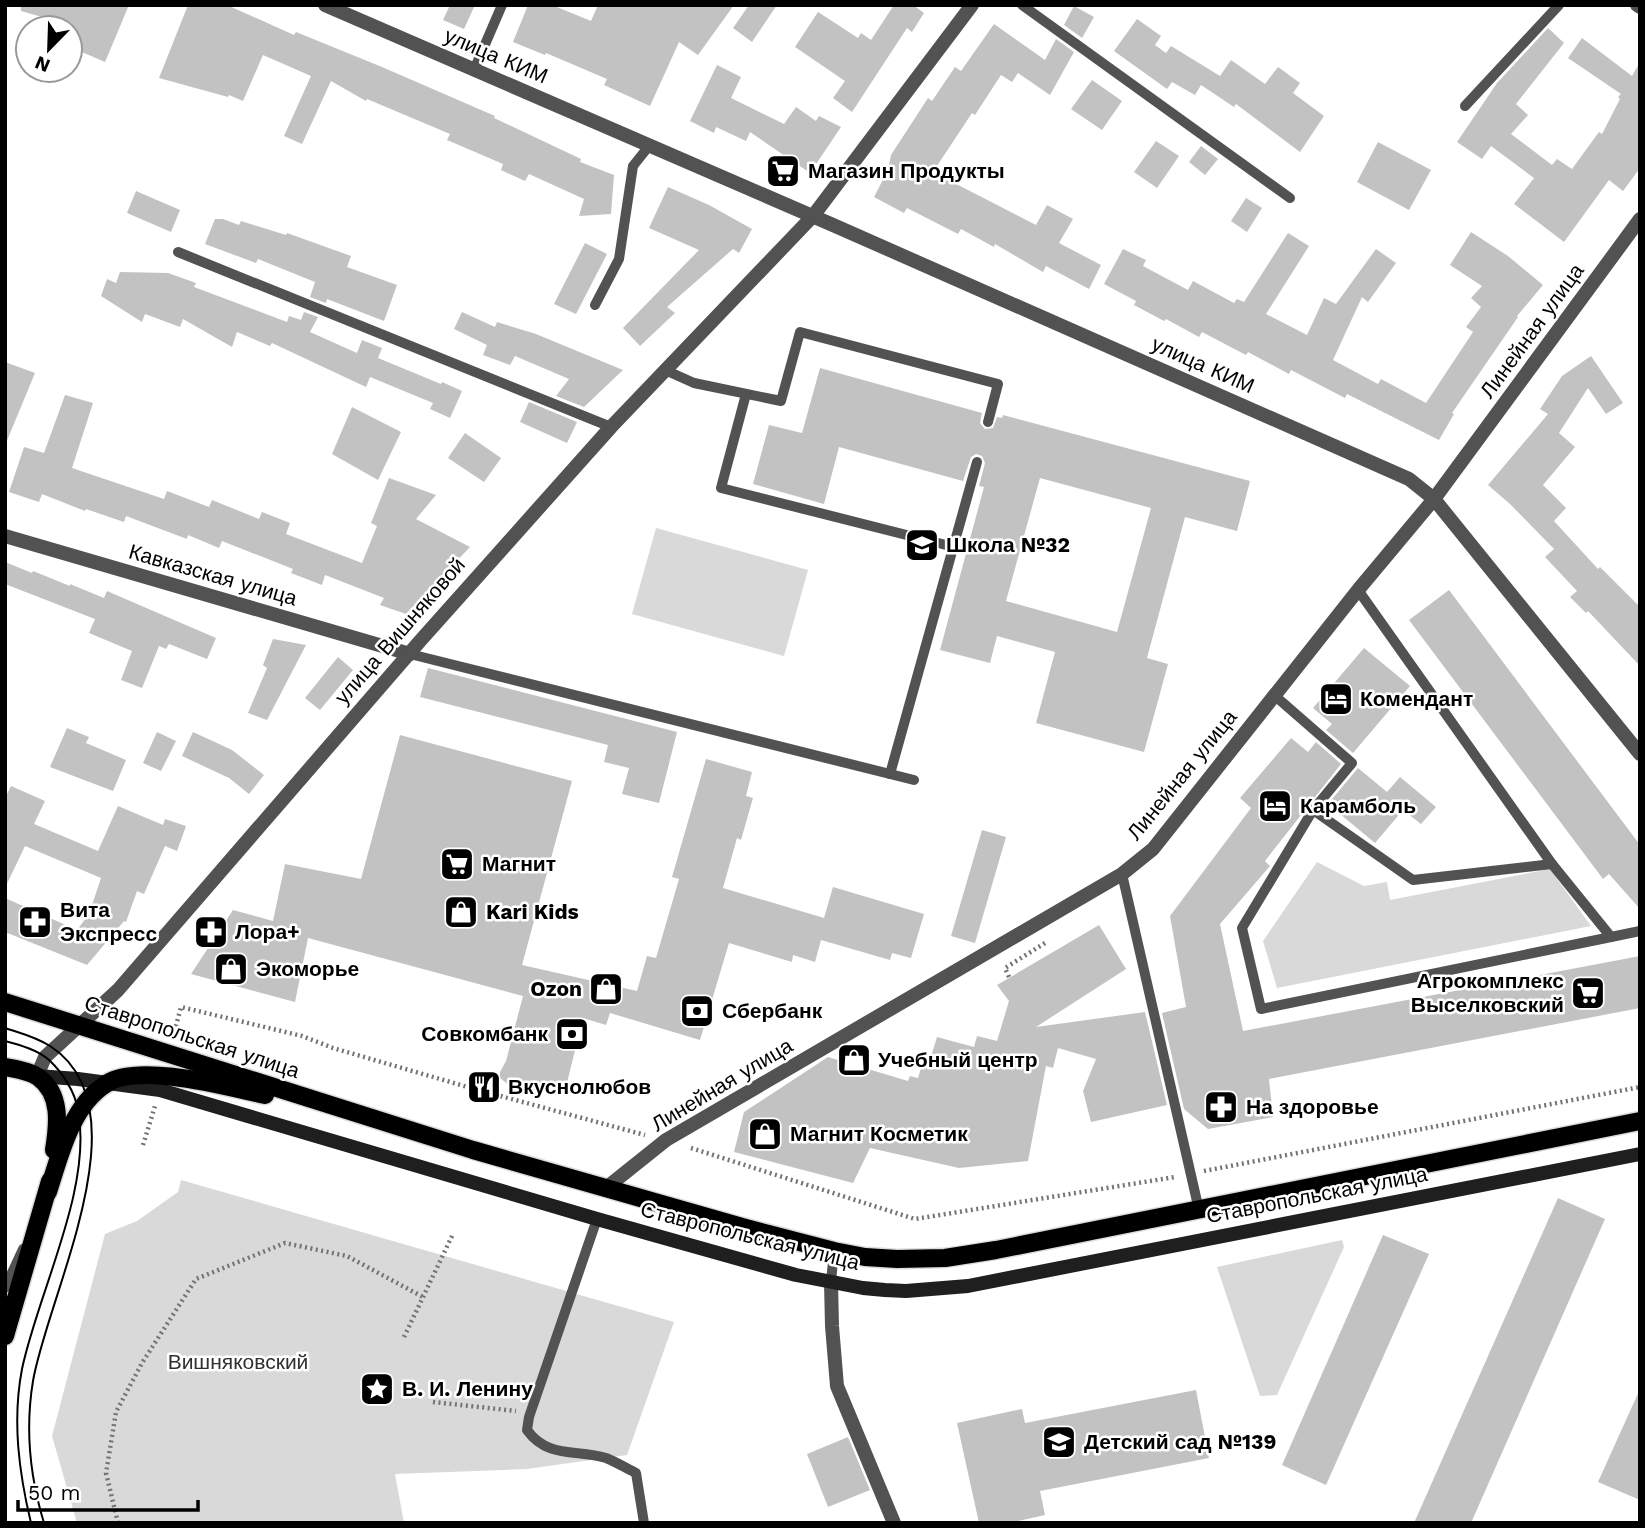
<svg xmlns="http://www.w3.org/2000/svg" width="1645" height="1528" font-family="'Work Sans',sans-serif">
	<rect width="100%" height="100%" fill="#fff"/>
	<!-- green -->
	<g fill="#d9d9d9">
		<path d="M656,528L808,570L784,656L632,614Z"/>
		<path d="M1317,862L1364,886L1387,882L1390,900L1550,869L1591,926L1277,988L1263,941Z"/>
		<path d="M181,1180L674,1322L627,1455L527,1469L395,1474L404,1523H77L52,1436L105,1234L137,1221L178,1192Z"/>
		<path d="M1342,1240L1344,1247L1277,1395L1260,1396L1217,1267Z"/>
	</g>
	<!-- building -->
	<g fill="#c2c2c2" fill-rule="evenodd">
		<path d="M21,5H129L105,62L70,47V25L21,11Z"/>
		<path d="M188,5H227L294,35L296,32L382,67L495,116L494,118L581,159L580,162L614,175L611,214L579,216L584,199L529,174L525,181L501,170L503,164L447,140L450,134L367,99L366,101L331,81L302,144L284,136L311,76L263,55L243,101L229,95L228,97L159,78Z"/>
		<path d="M450,5H475L464,29L443,20Z"/>
		<path d="M528,5H552L591,21L598,5H734L698,55L679,42L650,106L604,85L607,79L546,53L545,55L513,42Z"/>
		<path d="M749,5H777L752,42L733,28Z"/>
		<path d="M894,5H913L924,13L912,32L907,28L852,112L833,98L845,81L795,47L818,12L858,38L861,33L871,40Z"/>
		<path d="M1074,6L1094,17L1082,38L1064,25Z"/>
		<path d="M1137,19L1161,36L1155,45L1166,53L1171,46L1220,76L1231,60L1265,84L1278,67L1300,83L1293,93L1324,116L1300,152L1236,104L1234,107L1201,85L1195,95L1172,82L1167,89L1114,51Z"/>
		<path d="M994,24L1045,60L1056,39L1074,52L1050,95L1018,73L1012,82L1001,75L975,115L972,113L933,172L1036,225L1047,205L1073,219L1059,243L1101,265L1089,289L1046,266L1043,272L995,244L994,247L961,229L958,234L907,208L904,213L874,197L888,170L891,155L928,98L932,101L955,67L961,71Z"/>
		<path d="M1548,28L1564,43L1516,104L1528,115L1511,134L1552,165L1557,159L1572,169L1599,132L1602,134L1620,99L1618,97L1621,94L1568,58L1582,38L1632,76L1640,62V168L1623,191L1609,180L1564,242L1514,204L1534,178L1491,146L1482,159L1457,142L1497,83Z"/>
		<path d="M717,65L741,77L731,98L784,124L796,107L816,121L819,116L841,127L810,173L750,132L746,141L716,127L714,133L690,121Z"/>
		<path d="M1092,80L1122,101L1102,130L1071,109Z"/>
		<path d="M1156,141L1179,156L1157,188L1134,172Z"/>
		<path d="M1378,142L1431,170L1409,210L1357,182Z"/>
		<path d="M1201,146L1218,159L1205,175L1189,162Z"/>
		<path d="M668,187L709,205L752,229L739,253L733,249L667,307L675,313L640,346L623,328L699,250L649,228Z"/>
		<path d="M136,191L180,210L171,232L127,213Z"/>
		<path d="M1246,198L1262,208L1247,232L1231,221Z"/>
		<path d="M215,219H223L239,225L241,221L286,235L287,233L351,256L347,267L397,285L384,321L327,299L326,303L310,297L315,282L258,259L256,263L205,244Z"/>
		<path d="M1471,232L1508,256L1543,285L1517,316L1518,317L1452,413L1454,414L1439,440L1347,394L1345,398L1291,370L1289,374L1248,352L1246,355L1202,332L1199,337L1166,319L1164,321L1134,305L1136,301L1104,284L1123,249L1146,260L1143,266L1188,290L1193,281L1234,303L1237,299L1244,302L1288,233L1309,246L1266,314L1307,335L1324,298L1336,304L1376,249L1396,263L1368,302L1362,297L1333,360L1378,384L1381,379L1426,403L1473,332L1466,327L1481,307L1471,298L1482,286L1450,265Z"/>
		<path d="M585,243L607,254L576,314L554,304Z"/>
		<path d="M120,272L168,273L196,283L194,287L287,322L289,316L301,320L304,312L318,317L310,332L357,353L362,340L382,348L378,358L441,384L442,382L462,391L450,418L430,409L433,403L370,377L366,387L272,343L270,346L237,332L232,347L183,319L180,327L145,314L142,322L101,296L107,279L116,283Z"/>
		<path d="M462,312L495,327L497,322L536,334L623,370L584,407L556,396L569,379L515,356L510,365L483,355L487,345L454,329Z"/>
		<path d="M1591,356L1623,403L1606,414L1588,388L1559,433L1575,447L1543,485L1566,508L1554,521L1598,569L1600,567L1640,607V666L1588,611L1586,613L1570,597L1577,591L1545,557L1554,549L1510,504L1488,485L1548,414L1540,409L1562,376Z"/>
		<path d="M5,362L35,373L6,443H5Z"/>
		<path d="M820,368L982,413L980,423L985,429L993,428L997,417L1002,418L1003,415L1250,481L1237,531L1185,517L1147,658L1168,664L1144,752L1036,723L1055,652L997,636L990,663L940,650L984,487L979,486L985,463L982,456L976,454L971,457L963,481L839,447L824,504L753,484L769,425L802,433ZM1040,478L1151,508L1117,632L1006,601Z"/>
		<path d="M65,395L93,403L72,468L164,499L167,491L209,507L212,500L259,519L262,512L290,523L286,534L362,563L377,526L371,523L389,478L436,495L416,519L470,547L406,614L380,605L384,598L325,575L322,585L291,573L293,569L222,541L219,548L188,535L187,539L126,516L124,522L86,509L85,511L42,494L39,502L9,492L24,447L44,453Z"/>
		<path d="M529,402L577,422L567,443L520,422Z"/>
		<path d="M352,407L401,432L378,480L332,454Z"/>
		<path d="M465,433L501,458L484,482L448,458Z"/>
		<path d="M5,562L32,573L33,571L70,586V584L104,598L107,591L216,638L207,659L169,644L166,649L159,646L142,688L121,680L132,651L89,633L95,619L5,584Z"/>
		<path d="M1449,590L1640,845V909L1609,874L1603,879L1409,620Z"/>
		<path d="M273,639L306,645L267,720L248,713L267,668L263,665Z"/>
		<path d="M1364,648L1410,686L1353,753L1326,730L1332,724L1313,708Z"/>
		<path d="M338,657L353,670L320,710L305,698Z"/>
		<path d="M428,668L677,732L659,803L622,794L629,768L604,762L608,745L420,697Z"/>
		<path d="M67,728L89,737L86,743L126,760L113,791L50,767Z"/>
		<path d="M157,732L176,741L161,771L143,763Z"/>
		<path d="M193,732L232,750L264,775L249,794L229,778L182,756Z"/>
		<path d="M400,735L572,781L522,965L637,991L647,956L656,958L679,879L672,877L706,759L752,772L746,796L753,798L741,840L737,838L723,888L824,918L833,887L924,914L911,958L892,953L890,960L821,940L815,962L793,955L792,962L729,943L700,1040L610,1013L606,1025L583,1018L564,1095L520,1083L510,1086L500,1078V1072L506,1061L523,996L308,938L295,1002L191,974L233,910L273,921L285,864L361,879Z"/>
		<path d="M1291,738L1308,752L1316,742L1341,764L1265,861L1270,866L1220,924L1243,1031L1640,956V1008L1269,1079L1273,1117L1208,1129L1184,1109L1162,1013L1186,1007L1170,916L1251,808L1240,798Z"/>
		<path d="M1358,768L1387,792L1400,777L1436,807L1421,824L1403,810L1375,843L1328,804Z"/>
		<path d="M11,786L45,801L34,824L98,851L118,806L163,825L165,819L186,826L177,851L165,846L144,894L137,891L126,922L124,921L87,965L5,932V898L77,930L89,914L101,878L25,846L5,888V798Z"/>
		<path d="M982,830L1006,837L975,943L951,936Z"/>
		<path d="M1099,925L1126,969L1036,1027L1145,1012L1167,1105L1091,1122L1083,1091L1096,1059L1058,1048L1053,1068L1046,1066L1028,1161L959,1168L870,1148L853,1183L734,1152L744,1112L828,1057L908,1081L910,1076L918,1078L924,1058L930,1060L937,1037L974,1047L977,1036L997,1041L1009,1001L997,985Z"/>
		<path d="M1558,1198L1605,1219L1471,1523H1414Z"/>
		<path d="M1383,1235L1429,1254L1326,1485L1282,1465Z"/>
		<path d="M1640,1389V1500L1598,1482Z"/>
		<path d="M1196,1390L1209,1458L1040,1491L1045,1515L1009,1523H979L957,1423L1022,1409L1025,1423Z"/>
		<path d="M848,1437L870,1490L828,1507L807,1454Z"/>
	</g>
	<g fill="none" stroke-linecap="round" stroke-linejoin="round">
		<!-- primary casing -->
		<g stroke="#dbdbdb" stroke-width="21">
			<g id="primary">
				<path d="M5,1002L473,1150L742,1227L834,1251L865,1257L897,1259L945,1258L996,1250L1640,1121"/>
				<path d="M5,1067C15,1069 30,1071 38,1077C62,1094 58,1125 54,1150"/>
				<path d="M48,1192C60,1155 71,1106 106,1084C138,1062 228,1087 265,1095"/>
				<path d="M5,1336L50,1181"/>
			</g>
		</g>
		<!-- path -->
		<g stroke="#747474" stroke-width="4.5" stroke-dasharray="2 3.5" stroke-linecap="butt">
			<path d="M1009,977L1005,968L1045,943"/>
			<path d="M173,1037L181,1007L302,1036L333,1048L471,1088L645,1135"/>
			<path d="M143,1145L155,1106"/>
			<path d="M691,1148L915,1219L1175,1177"/>
			<path d="M1204,1171L1640,1087"/>
			<path d="M404,1337L453,1234"/>
			<path d="M433,1402L516,1411"/>
			<path d="M118,1523L106,1473L116,1412L142,1363L196,1279L285,1243L347,1256L423,1297"/>
		</g>
		<!-- service -->
		<g stroke="#525252" stroke-width="10">
			<path d="M1022,5L1290,198"/>
			<path d="M474,70L502,5"/>
			<path d="M1465,106L1559,5"/>
			<path d="M178,252L611,427"/>
			<path d="M595,305L619,259L633,166L649,146"/>
			<path d="M665,370L694,383L781,401L800,332L998,384L988,422"/>
			<path d="M746,394L721,488L954,547"/>
			<path d="M1358,590L1552,864L1611,937L1640,931"/>
			<path d="M410,654L914,780"/>
			<path d="M1274,695L1352,763L1313,810"/>
			<path d="M890,774L977,462"/>
			<path d="M1552,864L1413,880L1313,810L1242,928L1261,1009L1611,937"/>
			<path d="M1122,874L1199,1210"/>
			<path d="M597,1219L529,1417L527,1430C548,1459 576,1449 606,1458C616,1462 626,1468 636,1473L644,1523"/>
			<path d="M831,1282L834,1251"/>
			<path d="M5,1288L23,1249"/>
		</g>
		<!-- minor -->
		<g stroke="#525252" stroke-width="14">
			<path d="M5,536L410,654"/>
			<path d="M37,1076L45,1057L118,990L420,641L611,427L813,216"/>
			<path d="M606,1188L666,1140L1122,874L1153,849L1358,590L1434,499L1640,219"/>
			<path d="M831,1282L832,1326L837,1386L894,1523"/>
		</g>
		<!-- tertiary -->
		<g stroke="#525252" stroke-width="14">
			<path d="M325,5L833,225L1409,479L1434,499L1640,754"/>
			<path d="M1637,5L1640,7"/>
			<path d="M813,216L972,5"/>
		</g>
		<!-- secondary -->
		<path stroke="#1f1f1f" stroke-width="14" d="M37,1076L78,1079L160,1090L597,1219L796,1275L863,1288L885,1290L906,1291L968,1286L1640,1154"/>
		<!-- primary -->
		<use href="#primary" stroke="#000" stroke-width="18"/>
		<!-- tram -->
		<g stroke="#000" stroke-width="2">
			<path d="M5,1028C20,1033 36,1037 50,1046C147,1108 47,1296 33,1381C25,1429 30,1477 44,1523"/>
			<path d="M5,1041C20,1045 38,1050 49,1060C63,1073 75,1092 78,1110C93,1188 38,1292 22,1369C12,1421 19,1473 31,1523"/>
		</g>
	</g>
	<!-- icons -->
	<defs>
		<g id="supermarket-square" transform="scale(1.75)"><rect x="-9" y="-9" width="18" height="18" rx="4" fill="#000" stroke="#fff"/><path d="M-6-5.5h2.5l.6 2H6L4.5 2H-2.5L-4.4-4H-6ZM-1.5 3.2a1.3 1.3 0 1 0 .1 0ZM3 3.2a1.3 1.3 0 1 0 .1 0Z" fill="#fff"/></g>
		<g id="school-square" transform="scale(1.75)"><rect x="-9" y="-9" width="18" height="18" rx="4" fill="#000" stroke="#fff"/><path d="M0-5L7-2L0 1L-7-2ZM-4 1L0 2.5L4 1V4Q0 6-4 4Z" fill="#fff"/></g>
		<g id="hotel-square" transform="scale(1.75)"><rect x="-9" y="-9" width="18" height="18" rx="4" fill="#000" stroke="#fff"/><path d="M-6-4.5h1.5V1H6V5H4.5V3h-9V5H-6ZM-4 0a1.8 1.8 0 1 1 3.6 0ZM.5 0V-2.5h3Q6-2.5 6 0Z" fill="#fff"/></g>
		<g id="shop-square" transform="scale(1.75)"><rect x="-9" y="-9" width="18" height="18" rx="4" fill="#000" stroke="#fff"/><path d="M-5-2.5h2.3a2.7 3.5 0 0 1 5.4 0H5L5.5 6h-11ZM-1.5-2.5h3a1.5 2.3 0 0 0-3 0Z" fill="#fff"/></g>
		<g id="pharmacy-square" transform="scale(1.75)"><rect x="-9" y="-9" width="18" height="18" rx="4" fill="#000" stroke="#fff"/><path d="M-2-6h4v4h4v4h-4v4h-4v-4h-4v-4h4Z" fill="#fff"/></g>
		<g id="bank-square" transform="scale(1.75)"><rect x="-9" y="-9" width="18" height="18" rx="4" fill="#000" stroke="#fff"/><path d="M-6-4H6V4H-6ZM0-2.3a2.3 2.3 0 1 0 0 4.6a2.3 2.3 0 1 0 0-4.6Z" fill="#fff"/></g>
		<g id="restaurant-square" transform="scale(1.75)"><rect x="-9" y="-9" width="18" height="18" rx="4" fill="#000" stroke="#fff"/><path d="M-5-6h1v4h1v-4h1v4h1v-4h1v5L-1.5 .5V6h-2V.5L-5-1ZM5-6V6H3V1.5H1.5Q1.5-4 5-6Z" fill="#fff"/></g>
		<g id="sight-square" transform="scale(1.75)"><rect x="-9" y="-9" width="18" height="18" rx="4" fill="#000" stroke="#fff"/><path d="M0-6L1.8-2.2L6-1.7L2.9 1.2L3.7 5.4L0 3.3L-3.7 5.4L-2.9 1.2L-6-1.7L-1.8-2.2Z" fill="#fff"/></g>
	</defs>
	<g fill-rule="evenodd">
		<use href="#supermarket-square" x="783" y="171"/>
		<use href="#school-square" x="922" y="545"/>
		<use href="#hotel-square" x="1336" y="699"/>
		<use href="#hotel-square" x="1275" y="806"/>
		<use href="#supermarket-square" x="457" y="864"/>
		<use href="#shop-square" x="461" y="912"/>
		<use href="#pharmacy-square" x="35" y="922"/>
		<use href="#pharmacy-square" x="211" y="932"/>
		<use href="#shop-square" x="231" y="969"/>
		<use href="#shop-square" x="606" y="989"/>
		<use href="#supermarket-square" x="1588" y="993"/>
		<use href="#bank-square" x="697" y="1011"/>
		<use href="#bank-square" x="572" y="1034"/>
		<use href="#shop-square" x="854" y="1060"/>
		<use href="#restaurant-square" x="484" y="1087"/>
		<use href="#pharmacy-square" x="1221" y="1107"/>
		<use href="#shop-square" x="765" y="1134"/>
		<use href="#sight-square" x="377" y="1389"/>
		<use href="#school-square" x="1059" y="1442"/>
	</g>
	<g text-anchor="middle" stroke-width="5" stroke-linejoin="round" paint-order="stroke">
		<!-- street labels -->
		<g font-size="21" fill="#000" stroke="#fff">
			<text transform="translate(496 56) rotate(23)" y="7">улица КИМ</text>
			<text transform="translate(1532 331) rotate(-54)" y="7">Линейная улица</text>
			<text transform="translate(1203 365) rotate(24)" y="7">улица КИМ</text>
			<text transform="translate(213 575) rotate(16)" y="7">Кавказская улица</text>
			<text transform="translate(400 631) rotate(-49)" y="7">улица Вишняковой</text>
			<text transform="translate(1182 775) rotate(-51)" y="7">Линейная улица</text>
			<text transform="translate(192 1037) rotate(18)" y="7">Ставропольская улица</text>
			<text transform="translate(722 1085) rotate(-31)" y="7">Линейная улица</text>
			<text transform="translate(1317 1195) rotate(-11)" y="7">Ставропольская улица</text>
			<text transform="translate(750 1236) rotate(14)" y="7">Ставропольская улица</text>
		</g>
		<!-- poi labels -->
		<g font-size="21" font-weight="bold" fill="#000" stroke="#fff" text-anchor="start">
			<text x="808" y="178">Магазин Продукты</text>
			<text x="946" y="552">Школа №32</text>
			<text x="1360" y="706">Комендант</text>
			<text x="1300" y="813">Карамболь</text>
			<text x="482" y="871">Магнит</text>
			<text x="60" y="917">Вита<tspan x="60" dy="24">Экспресс</tspan></text>
			<text x="486" y="919">Kari Kids</text>
			<text x="235" y="939">Лора+</text>
			<text x="256" y="976">Экоморье</text>
			<text x="1564" y="988" text-anchor="end">Агрокомплекс<tspan x="1564" dy="24">Выселковский</tspan></text>
			<text x="582" y="996" text-anchor="end">Ozon</text>
			<text x="722" y="1018">Сбербанк</text>
			<text x="548" y="1041" text-anchor="end">Совкомбанк</text>
			<text x="878" y="1067">Учебный центр</text>
			<text x="508" y="1094">Вкуснолюбов</text>
			<text x="1246" y="1114">На здоровье</text>
			<text x="790" y="1141">Магнит Косметик</text>
			<text x="402" y="1396">В. И. Ленину</text>
			<text x="1084" y="1449">Детский сад №139</text>
		</g>
		<!-- park labels -->
		<g font-size="21" fill="#303030" stroke="#fff">
			<text x="238" y="1369">Вишняковский</text>
		</g>
	</g>
	<!-- border -->
	<rect width="1645" height="1528" fill="none" stroke="#000000" stroke-width="14"/>
	<!-- north arrow -->
	<g transform="translate(49 49) rotate(203)"><circle r="33" fill="#ffffff" stroke="#999999" stroke-width="2"/>
	<path d="M0-5L12 26L0 18L-12 26Z" fill="#000000"/>
	<text y="-10" font-size="19" font-weight="bold" text-anchor="middle" fill="#000000">N</text>
	</g>
	<!-- scale -->
	<path d="M18 1500v10h180v-10" fill="none" stroke="#000000" stroke-width="3.5"/>
	<text x="28" y="1500" font-size="21" fill="#000000" stroke="#ffffff" stroke-width="5" paint-order="stroke">50 m</text>
</svg>
